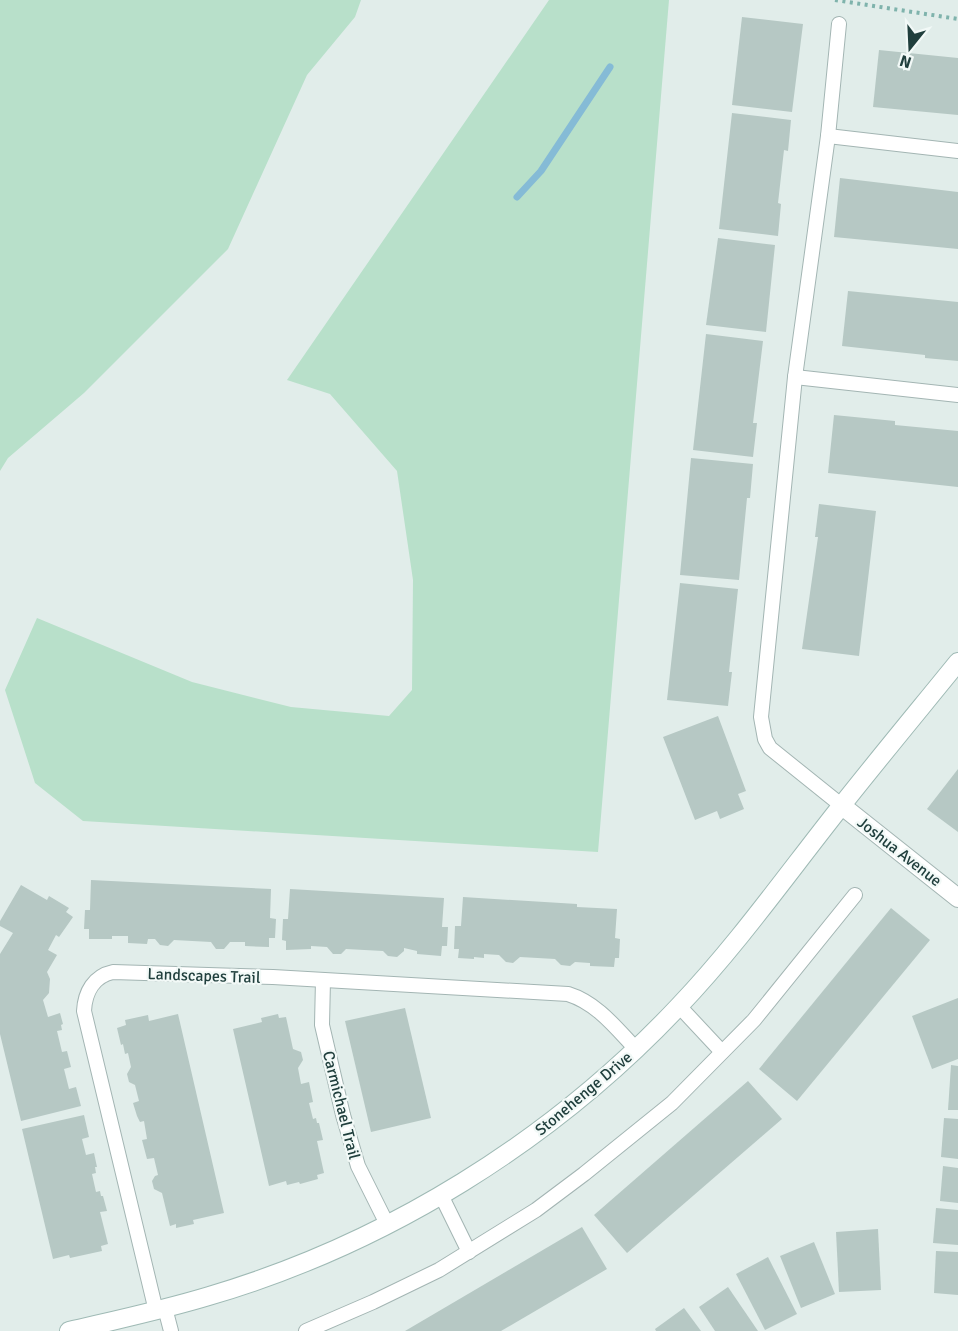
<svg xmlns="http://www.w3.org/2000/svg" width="958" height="1331" font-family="Signika,sans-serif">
	<rect width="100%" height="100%" fill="#e1edea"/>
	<!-- green -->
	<g fill="#b8e0ca">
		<path d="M0,0H361L355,17L307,75L228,249L84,393L8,458L0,471Z"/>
		<path d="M549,0H669L598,852L83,821L35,783L5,690L37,618L192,682L291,707L389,716L412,690L413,580L397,471L330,394L287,380Z"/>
	</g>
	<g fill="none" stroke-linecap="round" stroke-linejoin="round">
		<!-- stream -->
		<path stroke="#85bbd6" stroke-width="7" d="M517,197L541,171L610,67"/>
	</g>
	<!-- building -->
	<g fill="#b6c8c4">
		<path d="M742,17L803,24L792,112L732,105Z"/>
		<path d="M879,50L958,58V115L873,107Z"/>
		<path d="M732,113L791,120L788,151L784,150L778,203L781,204L778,236L719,229Z"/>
		<path d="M840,178L958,192V249L834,237Z"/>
		<path d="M718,238L775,245L766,332L706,325Z"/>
		<path d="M848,291L958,302V361L925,358V355L842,346Z"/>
		<path d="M706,334L763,341L753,423H757L753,457L693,450Z"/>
		<path d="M834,415L895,421V425L958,431V487L828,473Z"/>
		<path d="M691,458L753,464L750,498H747L739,580L680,575Z"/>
		<path d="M819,504L876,511L859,656L802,649L818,537H815Z"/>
		<path d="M680,583L738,589L729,672H732L728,706L667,700Z"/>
		<path d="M718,716L746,791L738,794L744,809L720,819L717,811L695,820L663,737Z"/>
		<path d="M958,769V832L927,809Z"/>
		<path d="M91,880L271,889L270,918L276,919L275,938H269V947L245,946V942H230L224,949H216L211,942L174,940L168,946L160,945L155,939H148L147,944L128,943V936H112V939H89V929H84L85,910H90Z"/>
		<path d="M21,885L47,900L49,896L69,908L66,912L73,917L59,937L56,935L48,950L57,955L47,972L50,979L49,993L43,1000L48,1017L60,1013L63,1024L61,1025L62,1030L57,1031L62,1052L67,1051L71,1067L64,1069L69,1089L76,1087L81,1106L21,1121L0,1034V954L13,933L0,926V921Z"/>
		<path d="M290,889L444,898L442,927H448L447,946H442L441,956L417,954V951L404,948V951L397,957L388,956L383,951L346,949L341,954H333L327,947L311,946V949L286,950V941L282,940L283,919H288Z"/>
		<path d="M463,897L577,904V907L617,909L615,938L620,939L619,958H615L614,967L590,966V963L575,962L570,966L561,965L555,959L520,957L513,963L506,962L499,955L484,954V958L474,957V959L458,958L459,949H454L455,926H461Z"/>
		<path d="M891,908L930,940L797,1101L759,1069Z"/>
		<path d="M958,998V1059L932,1069L912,1016Z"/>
		<path d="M405,1008L431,1118L371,1132L345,1021Z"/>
		<path d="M178,1014L224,1213L193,1220L194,1224L176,1228V1224L170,1226L162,1193L154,1189L152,1181L155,1176L158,1175L154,1158L147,1159L142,1140L147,1139L144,1121L140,1122L137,1116L133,1103L139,1101L135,1085L129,1082L127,1074L131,1067L128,1053L125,1054L123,1044L121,1045L117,1028L126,1025L125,1020L148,1015L149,1021Z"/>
		<path d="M278,1014L279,1018L286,1017L293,1049L301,1052L303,1060L298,1068L301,1084L309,1082L313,1102L309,1103L313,1119L316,1118L317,1123H319L323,1140L317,1141L324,1173L317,1175L318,1179L300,1184L299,1182L287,1185L286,1181L269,1186L233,1029L262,1022L261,1018Z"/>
		<path d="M951,1065L958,1066V1110H948Z"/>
		<path d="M748,1081L782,1119L627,1253L594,1215Z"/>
		<path d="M84,1115L89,1137L82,1139L86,1155L94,1153L97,1167H95L96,1173L92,1174L96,1192L100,1191L101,1196H103L107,1211L100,1212L108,1244L101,1246L102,1251L70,1258L69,1255L53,1259L22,1129Z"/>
		<path d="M944,1118L958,1119V1159L941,1157Z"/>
		<path d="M943,1166L958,1168V1203L940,1201Z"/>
		<path d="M936,1208L958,1210V1245L933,1243Z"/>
		<path d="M582,1227L607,1269L501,1331H405Z"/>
		<path d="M878,1229L881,1290L839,1292L836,1232Z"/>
		<path d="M814,1242L835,1294L801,1308L780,1256Z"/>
		<path d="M936,1251L958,1252V1295L934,1293Z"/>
		<path d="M768,1257L797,1314L765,1330L736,1274Z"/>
		<path d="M728,1287L758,1331H715L699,1307Z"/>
		<path d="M684,1308L701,1331H656L655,1329Z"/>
	</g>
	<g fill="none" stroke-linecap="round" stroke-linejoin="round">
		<!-- lane casing -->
		<g stroke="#a3b5b3" stroke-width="16">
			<g id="lane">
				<path d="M839,24L828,136L795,377L761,717L765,739L770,748L841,805"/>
				<path d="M828,136L958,151"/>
				<path d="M795,377L958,395"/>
				<path d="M323,980L322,1025L343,1115L358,1166L387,1224"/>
				<path d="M679,1006L722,1052"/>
				<path d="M441,1195L469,1252"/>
				<path d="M165,1308L171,1331"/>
				<path d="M156,1311L84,1011C85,992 94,976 113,972L273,977L568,994C597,1003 616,1028 636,1049"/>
				<path d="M306,1331L373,1302L439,1270L536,1210L584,1174L672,1103L754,1020L855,895"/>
			</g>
		</g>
		<!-- street casing -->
		<g stroke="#a3b5b3" stroke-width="20">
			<path id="street" d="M841,805L958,898"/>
		</g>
		<!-- secondary casing -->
		<g stroke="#9fbab5" stroke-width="20">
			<path id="secondary" d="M69,1331C116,1320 163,1310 209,1296C386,1244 552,1141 679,1006C738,944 788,873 842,805C880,757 919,710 958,662"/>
		</g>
		<!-- path -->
		<path stroke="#7fb3ac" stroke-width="4" stroke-dasharray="3 4.5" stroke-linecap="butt" d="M835,0L958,19"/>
		<!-- lane -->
		<use href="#lane" stroke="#fff" stroke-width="14"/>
		<!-- street -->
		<use href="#street" stroke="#fff" stroke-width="18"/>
		<!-- secondary -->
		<use href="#secondary" stroke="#fff" stroke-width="18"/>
	</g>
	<g text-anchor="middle" stroke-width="4.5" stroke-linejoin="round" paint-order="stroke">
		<!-- street labels -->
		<g font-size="16" fill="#203f3d" stroke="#f2f9f7">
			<text transform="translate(900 851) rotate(38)" y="6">Joshua Avenue</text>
			<text transform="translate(204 975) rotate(2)" y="6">Landscapes Trail</text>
			<text transform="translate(583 1093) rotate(-40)" y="6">Stonehenge Drive</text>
			<text transform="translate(342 1105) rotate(76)" y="6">Carmichael Trail</text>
		</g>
	</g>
	<!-- north arrow -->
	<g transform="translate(910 48) rotate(198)" stroke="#f2f9f7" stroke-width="4.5" paint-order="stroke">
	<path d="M0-4.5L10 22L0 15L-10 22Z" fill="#203f3d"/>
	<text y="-9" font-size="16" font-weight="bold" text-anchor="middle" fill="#203f3d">N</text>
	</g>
</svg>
